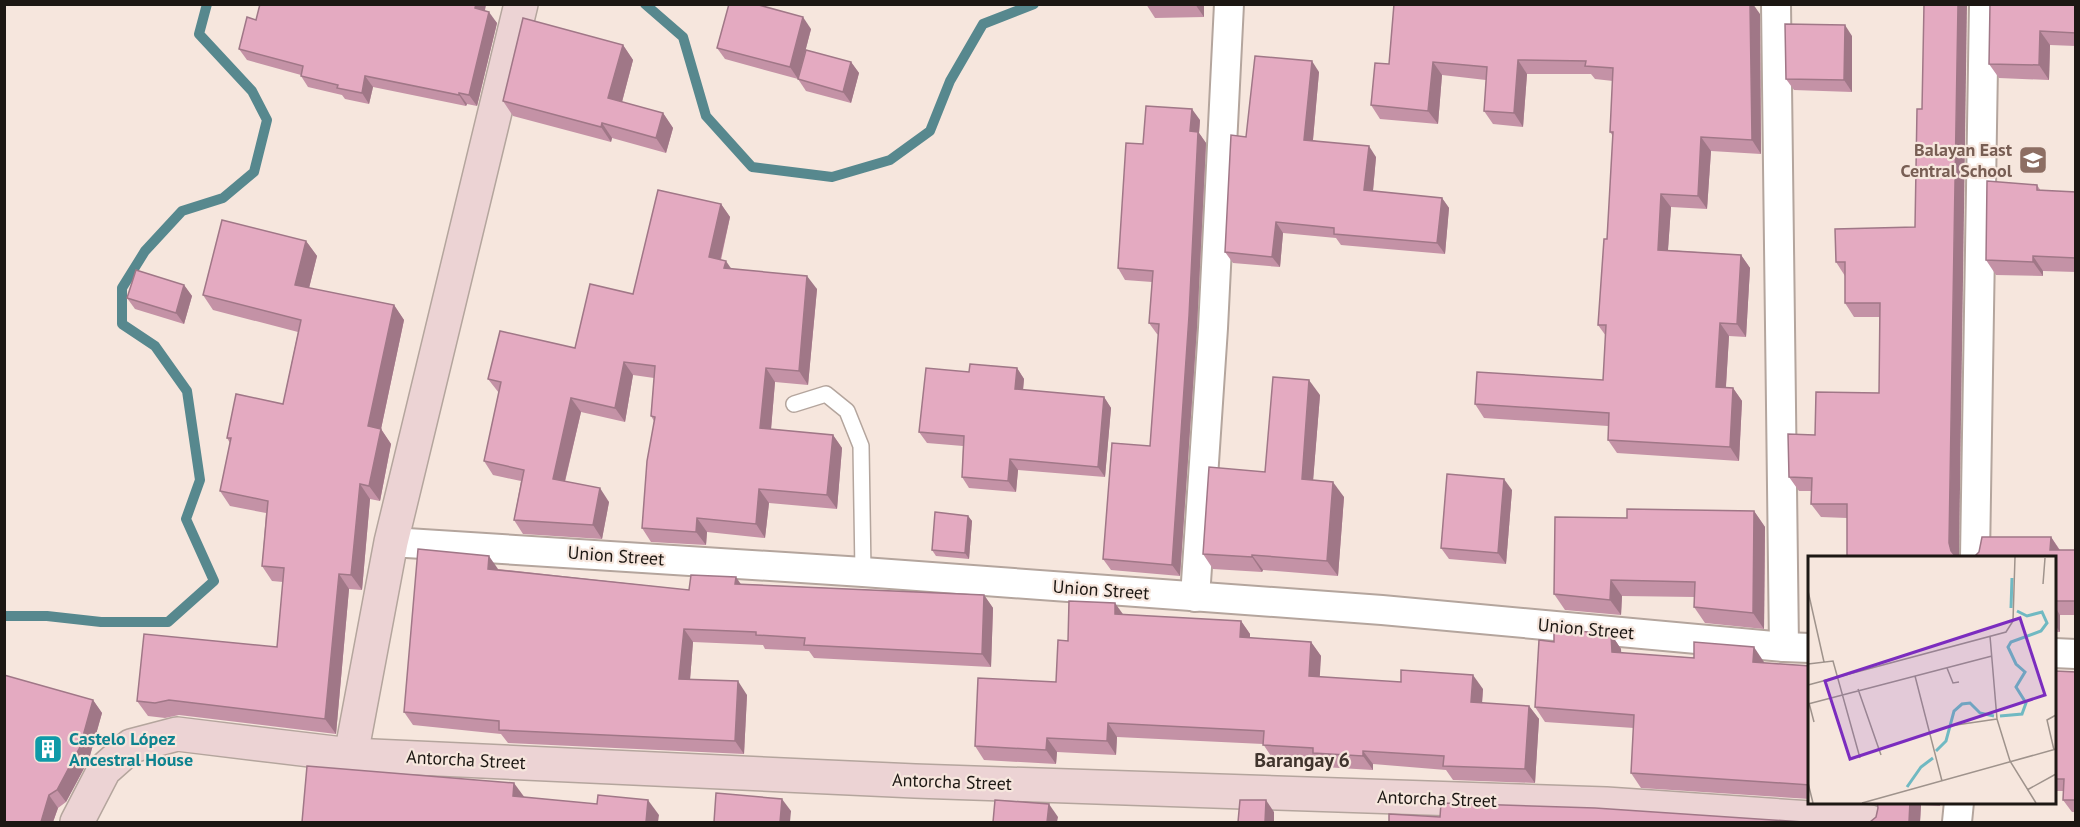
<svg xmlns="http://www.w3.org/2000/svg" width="2080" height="827" font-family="'PT Sans',sans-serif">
	<rect width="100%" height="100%" fill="#f6e6dd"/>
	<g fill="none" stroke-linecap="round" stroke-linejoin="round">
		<!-- stream -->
		<g stroke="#57888e" stroke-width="10">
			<path d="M645,4L683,37L706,116L752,167L832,177L890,160L930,131L950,81L983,24L1034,4"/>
			<path d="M4,616H47L101,622H168L214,581L186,519L200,480L187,391L155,346L122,324V288L145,251L182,211L223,198L254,172L267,120L252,91L199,34L207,4"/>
		</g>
		<!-- lane casing -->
		<g stroke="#b4a59d" stroke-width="18">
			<path id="lane" d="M794,404L826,394L847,411L861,446L863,572"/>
		</g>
		<!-- street casing -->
		<g stroke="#b4a59d" stroke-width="32">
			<g id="street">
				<path d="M1776,4L1784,647"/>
				<path d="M391,542L863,572L1382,610L1784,647L1810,648"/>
				<path d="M1975,557L1984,4"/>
				<path d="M1195,597L1213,328L1229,4"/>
				<path d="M2054,653L2076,654"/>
				<path d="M1957,822L1959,802"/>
			</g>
		</g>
		<!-- secondary casing -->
		<g stroke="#b4a59d" stroke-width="36">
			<g id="secondary">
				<path d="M351,755L391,542L521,4"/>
				<path d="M77,822L104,770L131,746L177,734L351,755L915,781L1606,804L1870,822"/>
			</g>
		</g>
		<!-- lane -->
		<use href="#lane" stroke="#fff" stroke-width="15"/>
		<!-- street -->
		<use href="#street" stroke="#fff" stroke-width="28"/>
		<!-- secondary -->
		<use href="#secondary" stroke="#ecd3d4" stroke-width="33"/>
	</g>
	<!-- wall -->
	<g fill="#c492a6">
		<path d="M260,4H486L485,11L497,23L477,106L467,104L466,106L373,87L369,104L345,99L342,95L308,87L301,76V75L247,60L239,49L256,20Z"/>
		<path d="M1146,4H1204V17L1155,18Z"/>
		<path d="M2076,4V46L2050,45L2049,80L1999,78L1989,64Z"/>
		<path d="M1760,14L1761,154L1711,151L1707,209L1671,207L1668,250L1741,255L1750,268L1746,337L1729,336L1726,387L1733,388L1742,401L1739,461L1617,453L1608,440V426L1484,418L1475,404L1603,380L1606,336L1598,325L1607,239L1613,136L1610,132L1613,81L1595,79L1591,74H1527L1523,127L1493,124L1484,111L1486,80L1442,75L1438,124L1380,119L1371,105L1389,64Z"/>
		<path d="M811,29L798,79L725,59L717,48Z"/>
		<path d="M1852,36V92L1794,90L1786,79Z"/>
		<path d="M623,45L633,60L622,102L663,113L673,128L666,153L612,138L611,142L513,116L503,101Z"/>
		<path d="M851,62L859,73L851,103L806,91L798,79Z"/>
		<path d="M1319,72L1313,140L1376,157L1373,191L1442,198L1449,208L1445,254L1341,245L1336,238L1283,233L1280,267L1233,263L1225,252L1246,137Z"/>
		<path d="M1200,120L1199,133L1206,143L1197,327L1180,576L1111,570L1103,559L1150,446L1159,335L1157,334L1149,323L1152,282L1125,280L1118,268Z"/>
		<path d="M2037,185L2041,191L2076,192V272L2043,271V276L1996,275L1986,260Z"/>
		<path d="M721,204L730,217L721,260L731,269L817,289L808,385L775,382L771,429L833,435L842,448L837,509L769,503L765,538L707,532L706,545L651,542L642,528L654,421L651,416L654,378L633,375L625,422L581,412L565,482L609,502L602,539L523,534L514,520L521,481L493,475L484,461L499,393L488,379L575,348L633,294Z"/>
		<path d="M1915,227L1959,557L1847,518L1821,517L1811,504L1812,491H1799L1789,477L1815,435L1879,393L1880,317H1854L1845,303V276L1836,262Z"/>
		<path d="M306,241L317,256L309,288L394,305L404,320L381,429L391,444L380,501L370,499L362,590L349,589L336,734L179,715L165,718L148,716L137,701L277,647L283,582L272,581L262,566L266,513L230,506L220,491L230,443L227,438L283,404L298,332L213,310L203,295Z"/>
		<path d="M184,285L192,296L184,324L135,309L127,298Z"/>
		<path d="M1017,368L1024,379L1023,390L1104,397L1111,408L1105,477L1018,470L1016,492L969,488L962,477L963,446L927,443L919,432L969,372Z"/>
		<path d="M1320,395L1313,480L1344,497L1338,576L1263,570L1262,572L1213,569L1203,554L1265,472Z"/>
		<path d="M1512,490L1506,564L1449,559L1441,548Z"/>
		<path d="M1754,511L1765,527L1764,629L1705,623L1694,607L1695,597L1622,596L1621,615L1565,610L1554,594L1627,518Z"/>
		<path d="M968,516L972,521L969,559L936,556L932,550Z"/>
		<path d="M2051,537L2060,550H2076V615H2060V632H2055V557Z"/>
		<path d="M498,569L689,590L741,584L984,595L993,608L991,667L814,658L809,651L765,649L763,645L693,642L690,680L747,695L744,754L508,743L501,734L413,725L404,712Z"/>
		<path d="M1123,615L1241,621L1250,634V638L1311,642L1321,656L1319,677L1483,689L1482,703L1529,706L1539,719L1535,783L1453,780L1446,770L1373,764V770L1323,767L1319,762L1273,759L1263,744L1117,737L1116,755L1057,752L1056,764L984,760L975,746L1056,682L1068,641Z"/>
		<path d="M1611,634L1621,649V653L1764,662V663L1810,666V799L1641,788L1631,773L1634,728L1545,722L1535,707L1554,642Z"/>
		<path d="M2055,671L2076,672V812H2072L2063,800L2064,791H2055Z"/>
		<path d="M93,700L102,713L89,759L66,802L58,808L53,822H4Z"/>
		<path d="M1845,801H1940V806L1921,805L1920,822H1870L1876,817L1878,808V806L1871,803Z"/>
	</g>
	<!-- shaded-wall -->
	<g fill="#a07787">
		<path d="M476,4H486L483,19L475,8Z"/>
		<path d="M1195,4H1204V17Z"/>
		<path d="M1750,4H1753L1760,14L1761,154L1752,140Z"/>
		<path d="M1958,4H1967L1959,557H1955L1951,551L1949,543Z"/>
		<path d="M489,12L497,23L477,106L469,95Z"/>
		<path d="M803,17L811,29L798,79L790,67Z"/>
		<path d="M1845,25L1852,36V92L1844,80Z"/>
		<path d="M2040,31L2050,45L2049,80L2039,65Z"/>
		<path d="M623,45L633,60L619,113L608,98Z"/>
		<path d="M1518,60L1527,74L1523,127L1514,113Z"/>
		<path d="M1312,61L1319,72L1312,150L1304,140Z"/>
		<path d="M851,62L859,73L851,103L843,92Z"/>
		<path d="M1433,62L1442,75L1438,124L1428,111Z"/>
		<path d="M365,76L373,87L369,104L362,93Z"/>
		<path d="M459,93L467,104L466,106L459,95Z"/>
		<path d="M1192,109L1200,120L1199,133L1206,143L1197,327L1180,576L1172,565L1190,131Z"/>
		<path d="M663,113L673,128L666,153L656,138Z"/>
		<path d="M602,123L612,138L611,142L601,127Z"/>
		<path d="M1701,137L1711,151L1707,209L1698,196Z"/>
		<path d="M1369,146L1376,157L1372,201L1364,190Z"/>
		<path d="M1661,194L1671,207L1667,263L1658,250Z"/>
		<path d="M1442,198L1449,208L1445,254L1437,243Z"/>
		<path d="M721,204L730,217L718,270L709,257Z"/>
		<path d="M1276,222L1283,233L1280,267L1272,257Z"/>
		<path d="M306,241L317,256L306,300L295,285Z"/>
		<path d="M1741,255L1750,268L1746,337L1737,324Z"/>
		<path d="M2033,256L2043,271V276L2033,262Z"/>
		<path d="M726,261L735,274L724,268Z"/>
		<path d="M807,276L817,289L808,385L799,371Z"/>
		<path d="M184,285L192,296L184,324L176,313Z"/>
		<path d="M394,305L404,320L381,429L391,444L380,501L369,486L368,426Z"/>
		<path d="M1720,323L1729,336L1725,400L1716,387Z"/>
		<path d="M624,362L633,375L625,422L615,408Z"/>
		<path d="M766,368L775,382L770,441L760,428Z"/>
		<path d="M1017,368L1024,379L1022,400L1015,389Z"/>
		<path d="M1309,380L1320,395L1312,494L1302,479Z"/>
		<path d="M1733,388L1742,401L1739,461L1730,447Z"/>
		<path d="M1104,397L1111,408L1105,477L1098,467Z"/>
		<path d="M571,398L581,412L562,493L553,479Z"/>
		<path d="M833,435L842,448L837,509L827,495Z"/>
		<path d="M1010,459L1018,470L1016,492L1008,481Z"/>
		<path d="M1504,479L1512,490L1506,564L1498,553Z"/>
		<path d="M1333,482L1344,497L1338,576L1327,561Z"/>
		<path d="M360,484L370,499L362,590L351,575Z"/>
		<path d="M600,488L609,502L602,539L593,525Z"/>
		<path d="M759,489L769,503L765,538L756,524Z"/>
		<path d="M1754,511L1765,527L1764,629L1753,613Z"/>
		<path d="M968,516L972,521L969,559L965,553Z"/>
		<path d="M697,518L707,532L706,545L696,532Z"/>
		<path d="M2051,537L2060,551L2050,550Z"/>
		<path d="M1252,555L1263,570L1262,572L1252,557Z"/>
		<path d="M489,556L498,569L497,582L488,569Z"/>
		<path d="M339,574L349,589L336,734L325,719Z"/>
		<path d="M736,577L745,590L735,584Z"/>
		<path d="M1611,580L1622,596L1621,615L1610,600Z"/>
		<path d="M984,595L993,608L991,667L982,654Z"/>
		<path d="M1115,603L1125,617L1115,614Z"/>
		<path d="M2055,607L2060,615V632L2055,625Z"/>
		<path d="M1241,621L1250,634L1249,651L1240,637Z"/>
		<path d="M684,629L693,642L689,692L679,679Z"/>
		<path d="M1611,634L1621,649L1622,667L1612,652Z"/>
		<path d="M1311,642L1321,656L1319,690L1309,676Z"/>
		<path d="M1754,647L1764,662L1763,677L1753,662Z"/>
		<path d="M1473,675L1483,689L1481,716L1471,702Z"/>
		<path d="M738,681L747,695L744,754L735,741Z"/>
		<path d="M93,700L102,713L89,759L66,802L57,790Z"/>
		<path d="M1529,706L1539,719L1535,783L1525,769Z"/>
		<path d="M1108,723L1117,737L1116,755L1107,741Z"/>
		<path d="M1047,738L1057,752L1056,764L1046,750Z"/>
		<path d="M1363,751L1373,764V770L1363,756Z"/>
		<path d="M514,783L525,798L513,796Z"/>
		<path d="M49,795L58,808L53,822H41Z"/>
		<path d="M782,799L791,811L790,822H780Z"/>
		<path d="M648,800L659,815L658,822H646Z"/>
		<path d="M1266,800L1274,812V822H1265Z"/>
		<path d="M1910,801H1919L1921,805L1920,822H1909Z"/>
		<path d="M1049,804L1058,817L1057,822H1047Z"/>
	</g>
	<!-- building -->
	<g fill="#e4aac1" stroke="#a07787" stroke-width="1.5">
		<path d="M260,4H476L475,8L489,12L469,95L459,93V95L365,76L362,93L337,88L338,85L301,76L303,66L239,49L247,17L256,20Z"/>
		<path d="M729,4H755L803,17L790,67L717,48Z"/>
		<path d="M1394,4H1750L1752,140L1701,137L1698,196L1661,194L1658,250L1741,255L1737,324L1720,323L1716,387L1733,388L1730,447L1608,440L1609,413L1475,404L1477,372L1603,380L1606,325H1598L1604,239H1607L1613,132H1610L1613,68L1585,66L1586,61L1518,60L1514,113L1484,111L1487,67L1433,62L1428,111L1371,105L1375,63L1389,64Z"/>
		<path d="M1924,4H1958L1949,543L1951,551L1956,557H1847V504H1811L1812,478L1789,477L1788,434L1815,435L1816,392L1879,393L1880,303H1845V262H1836L1835,229L1915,227L1917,109H1922Z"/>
		<path d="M1990,4H2076V33L2040,31L2039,65L1989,64Z"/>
		<path d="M523,18L623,45L608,98L663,113L656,138L602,123L601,127L503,101Z"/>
		<path d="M1785,24L1845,25L1844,80L1786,79Z"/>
		<path d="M806,50L851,62L843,92L798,79Z"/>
		<path d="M1255,56L1312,61L1304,140L1369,146L1364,190L1442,198L1437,243L1334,234V228L1276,222L1272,257L1225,252L1231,135L1246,137Z"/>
		<path d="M1146,106L1192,109L1190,131L1198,132L1189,316L1172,565L1103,559L1112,443L1150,446L1159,324L1149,323L1153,271L1118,268L1126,143L1143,144Z"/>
		<path d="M1987,181L2037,185V190L2076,192V258L2033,256V262L1986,260Z"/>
		<path d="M658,190L721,204L709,257L726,261L724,268L807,276L799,371L766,368L760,428L833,435L827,495L759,489L756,524L697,518L696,532L642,528L647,461L655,417L651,416L655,366L624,362L615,408L571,398L553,479L600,488L593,525L514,520L524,470L484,461L501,382L488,379L500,331L575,348L590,284L633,294Z"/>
		<path d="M222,220L306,241L295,285L394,305L368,426L381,429L369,486L360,484L351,575L339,574L325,719L169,700L155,703L137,701L144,634L277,647L284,568L262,566L268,501L220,491L231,438H227L236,394L283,404L301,320L203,295Z"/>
		<path d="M136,270L184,285L176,313L127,298Z"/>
		<path d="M970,364L1017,368L1015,389L1104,397L1098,467L1010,459L1008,481L962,477L964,436L919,432L926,368L969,372Z"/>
		<path d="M1273,377L1309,380L1302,479L1333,482L1327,561L1252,555V557L1203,554L1209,467L1265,472Z"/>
		<path d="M1447,474L1504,479L1498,553L1441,548Z"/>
		<path d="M1627,509L1754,511L1753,613L1694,607L1695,582L1611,580L1610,600L1554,594L1555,517L1627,518Z"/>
		<path d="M935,512L968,516L965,553L932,550Z"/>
		<path d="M1982,537H2051L2050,550H2076V601H2055V557H1974L1979,552Z"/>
		<path d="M418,549L489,556L488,569L689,590L691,575L736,577L735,584L984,595L982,654L804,645L805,638L756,635V632L684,629L679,679L738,681L735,741L499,730V721L404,712Z"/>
		<path d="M1069,601L1115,603V614L1241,621L1240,637L1311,642L1309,676L1401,682V670L1473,675L1471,702L1529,706L1525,769L1443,766L1444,756L1363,751V756L1313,753V748L1263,745L1264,731L1108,723L1107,741L1047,738L1046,750L975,746L978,678L1056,682L1058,640L1068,641Z"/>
		<path d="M1554,629L1611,634L1612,652L1694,658V642L1754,647L1753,662L1810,666V785L1631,773L1634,715L1535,707L1539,640L1554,642Z"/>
		<path d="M2055,671L2076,672V800H2063L2064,779H2055Z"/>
		<path d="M4,675L93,700L80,747L57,790L49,795L41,822H4Z"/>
		<path d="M307,766L514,783L513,796L597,804L598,795L648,800L646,822H302Z"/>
		<path d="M716,793L782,799L780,822H714Z"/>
		<path d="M995,800L1049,804L1047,822H993Z"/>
		<path d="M1240,800H1266L1265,822H1238Z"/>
		<path d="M1877,801H1910L1909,822H1870L1876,817L1878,808Z"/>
		<path d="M1441,803L1595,808L1804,822H1389V814L1440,817Z"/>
	</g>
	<!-- icons -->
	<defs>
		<g id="school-square" transform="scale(1.5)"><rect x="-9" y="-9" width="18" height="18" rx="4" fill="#8d6e63" stroke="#f6e6dd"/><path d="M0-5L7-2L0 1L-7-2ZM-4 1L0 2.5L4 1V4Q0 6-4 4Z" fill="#fff"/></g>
		<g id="building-square" transform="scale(1.5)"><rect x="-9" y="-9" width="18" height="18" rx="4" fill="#0f9aa8" stroke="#f6e6dd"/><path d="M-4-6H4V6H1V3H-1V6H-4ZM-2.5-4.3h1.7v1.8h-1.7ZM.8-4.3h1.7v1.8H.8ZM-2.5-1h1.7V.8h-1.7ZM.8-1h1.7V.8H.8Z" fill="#fff"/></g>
	</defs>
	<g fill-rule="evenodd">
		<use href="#school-square" x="2033" y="160"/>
		<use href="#building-square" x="48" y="749"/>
	</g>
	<g text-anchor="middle" stroke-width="4.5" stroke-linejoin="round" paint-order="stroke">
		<!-- education labels -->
		<g font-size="18" font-weight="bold" fill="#785e54" stroke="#f6e6dd" text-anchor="end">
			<text x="2012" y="156">Balayan East<tspan x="2012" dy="21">Central School</tspan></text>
		</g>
		<!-- street labels -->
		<g font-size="18" fill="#1c1713" stroke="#f6e6dd">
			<text transform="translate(616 556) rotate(4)" y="6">Union Street</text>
			<text transform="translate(1101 590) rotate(4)" y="6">Union Street</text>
			<text transform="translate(1586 629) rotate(5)" y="6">Union Street</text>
			<text transform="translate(466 760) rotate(3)" y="6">Antorcha Street</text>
			<text transform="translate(952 782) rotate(2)" y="6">Antorcha Street</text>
			<text transform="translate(1437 799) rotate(2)" y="6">Antorcha Street</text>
		</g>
		<!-- culture labels -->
		<g font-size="18" font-weight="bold" fill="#0d838f" stroke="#f6e6dd" text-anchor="start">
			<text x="69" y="745">Castelo López<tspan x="69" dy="21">Ancestral House</tspan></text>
		</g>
		<!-- neighbourhood labels -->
		<g font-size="20" font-weight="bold" fill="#40342d" stroke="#f6e6dd">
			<text x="1302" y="767">Barangay 6</text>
		</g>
	</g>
	<!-- overview -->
	<g transform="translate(1808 556)">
		<rect width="248" height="248" fill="#f6e6dd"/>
		<path fill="none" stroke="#70b9c2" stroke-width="3" d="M203,52L204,22M192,160L214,158L218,147L208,131L217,116L208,108L200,91L203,86L233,75L239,67L234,56L219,60L209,55M128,195L138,185L146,155L154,148L162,147L172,157L186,160M99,231L113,211L125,202"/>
		<path fill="none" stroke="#9f938c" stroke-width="1.5" d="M235,28L237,2M0,35L16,106M182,80L189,163L202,205L228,247M0,108L25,105L52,202M139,112L145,127L151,126M107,120L134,225M0,129L198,76L205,65L207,1M50,133L73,199M1,147L6,166M0,148L184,100M148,169L189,163M246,194L239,164L248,159M0,227L5,247M219,234L248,218M54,247L248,193"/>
		<path fill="#7b2cbf" fill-opacity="0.15" stroke="#7b2cbf" stroke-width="3" d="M212,62L237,139L42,203L17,125Z"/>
		<rect width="248" height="248" fill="none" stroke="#1c1713" stroke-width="3"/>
	</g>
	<!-- border -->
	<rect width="2080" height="827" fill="none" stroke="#1c1713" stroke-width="12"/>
</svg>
